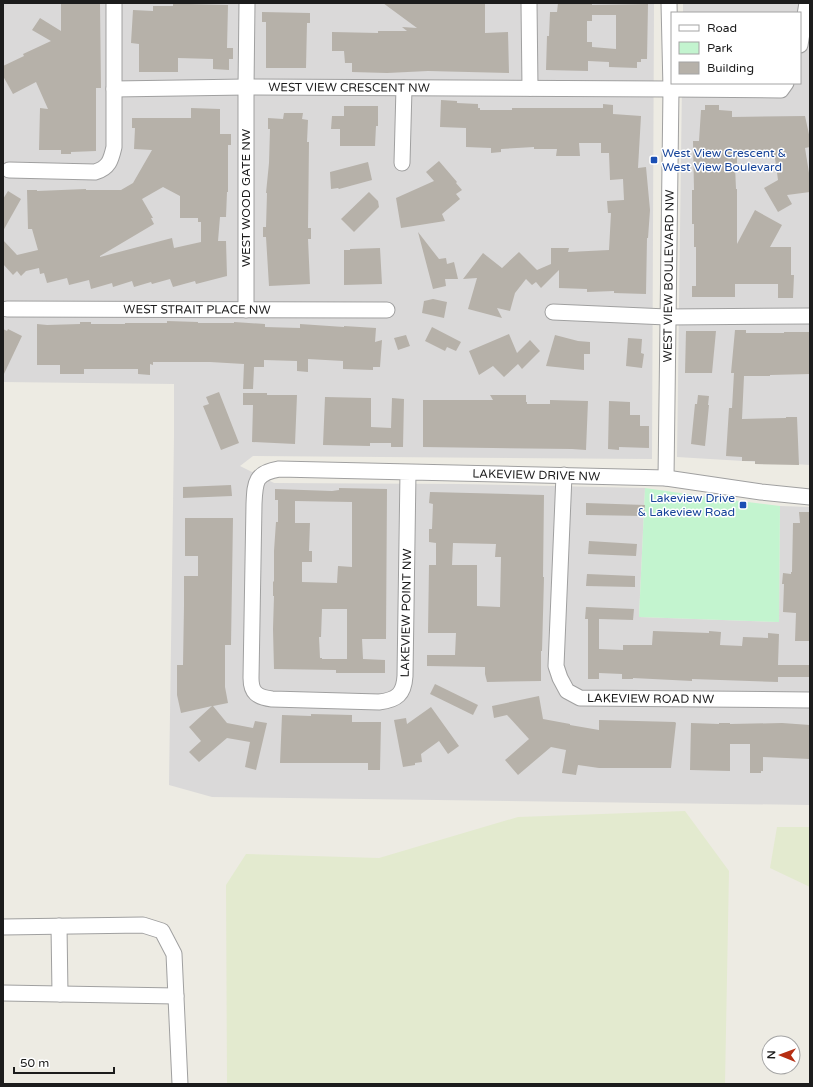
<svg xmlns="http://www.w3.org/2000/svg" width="813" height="1087" font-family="'Varela Round',sans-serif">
	<rect width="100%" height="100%" fill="#edebe3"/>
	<!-- residential -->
	<g fill="#dad9d9">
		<path d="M3,3H654L652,459L253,456L240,466L274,483L459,484L645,488L639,617L779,622L780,506L810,507V805L212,797L169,785L174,436V384L3,382Z"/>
		<path d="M683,3H810V465L677,457L682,83H800V13H683Z"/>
	</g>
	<!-- farmland -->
	<g fill="#e3eacf">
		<path d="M685,811L729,871L725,1084H227L226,885L246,854L379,858L518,817Z"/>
		<path d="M777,827H810V887L770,868Z"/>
	</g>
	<!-- park -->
	<path fill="#c3f4cf" d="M645,488L722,499L780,506L779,622L639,617Z"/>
	<!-- building -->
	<g fill="#b6b1a9" fill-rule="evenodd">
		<path d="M173,3H189V4L228,5L227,48H233V59H229V70L213,69V59L178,58V72H139V44L131,43L133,10L153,11V6H173Z"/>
		<path d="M383,3H485V33L508,32L509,73L428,71L387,73L352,72V63H345L344,51H332V32L378,33V31H407L402,27L417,28Z"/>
		<path d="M558,3H592V5L648,4L647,59H641V62H637V68L609,67V62L588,61V71L546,70L547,36H549L550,12H557ZM592,15H616V49L592,47V42H587V21H592Z"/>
		<path d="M61,4H100L101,88H96V151L71,152V154H61V150H39L40,108L48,109L36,82L13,94L3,76V66L24,56L23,54L51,41L32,30L40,18L61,31Z"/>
		<path d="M262,12L310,13V23H307L306,68H266V22H262Z"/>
		<path d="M441,100L457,101V103L478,104V108H480V110H512V108H603V104L613,105V114L641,116L638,168L646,167L650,210L648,238H647L646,294L614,293V291L587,292V289L559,288V270L541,288L536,282L532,285L526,279L515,293L510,311L497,308L502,318L468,309L477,278L463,279L483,253L502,268L519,252L537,270L551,264V248H569L568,252L609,250L611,213H608L607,201L624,200L623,179L610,180L609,153H601V143H579L580,156H556L557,149H534V147L501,149V152L491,153V148L466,147V128L440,127Z"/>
		<path d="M705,105H719V110L732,111V117L805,116L810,139V147L805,148L809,173H810V192L787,195L792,204L778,212L764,188L778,180L775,158H772V157H737V166H735L736,189H737V244L755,210L782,225L770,247H791V275H794L793,298H778V284H735V297H692V286H696V247H694V224H692V190H694L693,141H699L701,110H705Z"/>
		<path d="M344,106H378V126H376L375,146H340V129H331L332,116H344Z"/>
		<path d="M191,108L220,109V134H231V145H228V192H227L226,217H220L218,241H226L227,276L196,284L195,281L173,287L170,279L152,284L151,282L134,287L132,281L113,287L112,283L91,289L89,280L69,285L67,278L47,283L44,273L40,274L39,268L26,271L21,276L17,271L13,275L3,264V240L17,255L38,250L32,229H28L27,190H37V191L86,189V190H121L133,183L152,150L134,149L135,128H132V118H191ZM163,187L180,196V218H198V222H201V242L174,248L172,238L100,257V256L154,224L151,218H153L142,199Z"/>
		<path d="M284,113H303L302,119L308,120L307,142H309L308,228H311V239H308L310,284L269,286L266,237H263V227H266L267,193H266L269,163L270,129H268V118L283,119Z"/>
		<path d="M439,161L457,182L456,183L462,190L456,194L460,199L442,214L445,221L401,228L396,198L434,181L426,172Z"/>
		<path d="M368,162L372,180L339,189L338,188L331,189L330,172Z"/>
		<path d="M8,191L21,199L3,231V199Z"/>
		<path d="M369,192L378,201L379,207L354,232L341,219Z"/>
		<path d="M418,232L439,259L446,258L447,264L454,262L458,279H445L446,286L433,289Z"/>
		<path d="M380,248L382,284L344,285V250H350V249Z"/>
		<path d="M433,299L447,302L444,318L422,313L424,301Z"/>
		<path d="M167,321L198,322V323H234V322L265,324V327L300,328V324L344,327V326L376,328L375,342L382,340L380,367H373V370L343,369V361L308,359V372L297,371V361L264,360V367H254L253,389H243L244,364L210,362H153V365L150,364V375L138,374V369H84V374H60V365H37V324L47,325L80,324V322H91V324H125V323H167Z"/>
		<path d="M432,327L461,342L456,351L447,347L445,351L425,341Z"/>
		<path d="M3,329L7,331L8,329L22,336L3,376Z"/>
		<path d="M735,330H746V333H784V332H810V374L770,375V376H744L742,419L786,418V417H797L799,465L755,464V461H742V457L726,456L729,408H732L734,373H731Z"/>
		<path d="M686,331H716L712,373H685Z"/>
		<path d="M509,334L517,353L530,340L540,351L522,369L518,364L504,377L493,366L479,375L469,351Z"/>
		<path d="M406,335L410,346L398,350L394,338Z"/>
		<path d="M555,335L578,341L590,342V354H584V370L546,366Z"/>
		<path d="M628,338L642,339L641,353L644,354L642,368L626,366Z"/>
		<path d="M219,392L239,443L221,450L203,406L209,404L206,397Z"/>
		<path d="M243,393H267V395H297L295,444L252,442L253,405H243Z"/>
		<path d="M490,395H526V402H527V404H550V400L588,401L586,450L572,449L423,447V400H493Z"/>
		<path d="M698,395L709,396L708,405H709L705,446L691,444L695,404H697Z"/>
		<path d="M325,397L371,398V427L391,428L392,398L404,399L403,447H391V443H370V446L323,445Z"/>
		<path d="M609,401L630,402V415H640V426H649V448L619,447V450L608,449Z"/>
		<path d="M231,485L232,496L183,498V487Z"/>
		<path d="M339,488L387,489L386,639H362L363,659L385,660V673H336V670L274,669L273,629L274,596H273V581L274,582V551L276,522H278V500H275V489L332,491L339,490ZM295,501L352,502V567L338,566L337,583L302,582V562H312V551H309L310,523H295ZM322,609H347V659H322V658H320L319,637H321Z"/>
		<path d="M430,492L544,495L543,577H544L542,651H541V681L487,682L485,674V667L427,666V655H455L456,633H428L429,565H436V543L429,542V529H432L433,504L429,503ZM453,543L496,544L495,557H501L500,607L477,606V565H452Z"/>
		<path d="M586,503L645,505L644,516L586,515Z"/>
		<path d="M799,512H810V641H795L796,613L783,612L784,584H782L783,573L791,574V572H792L793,523H800Z"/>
		<path d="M185,518H233L231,645H225V687L228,703L213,706L227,723L253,728L255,721L267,723L256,770L245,767L250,742L227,738L199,762L189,752L201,741L189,727L212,706L181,713L177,695V665H183L184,606V576H198V556H185Z"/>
		<path d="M589,541L637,544L636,556L588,554Z"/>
		<path d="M587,574L635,576V587L586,586Z"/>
		<path d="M586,607L634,609L633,620L599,619V649L623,650V645H652L653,631L709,633V631L721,632L720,645L742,646L743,637L768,638V633L779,634L778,665H810V677H778V682L692,679V681L633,678V679H622V674L599,673V679H588V619H585Z"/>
		<path d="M435,684L478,705L473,715L430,694Z"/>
		<path d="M539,696L543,719L570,724V725L599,730V720L675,722L676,723L671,768H599L578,765L576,775L562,773L566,750L551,747L518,775L505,760L529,739L507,715L494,718L492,706Z"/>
		<path d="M431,707L459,746L448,754L439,741L421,754L422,762L415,763V765L403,767L394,720L406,718L407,724Z"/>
		<path d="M311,714L352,715V722H381L380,770H368V763H280L282,715L311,716Z"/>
		<path d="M691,723L719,724V723H730V724L782,723L810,725V759L763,757V771H761V773H750V744H730V771L690,770Z"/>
	</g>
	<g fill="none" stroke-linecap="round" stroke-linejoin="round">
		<!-- minor casing -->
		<g stroke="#a0a0a0" stroke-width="17">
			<g id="minor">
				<path d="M529,3L530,88"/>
				<path d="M800,45L807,3"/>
				<path id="s1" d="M114,89L246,87L671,89L781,90L786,83"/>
				<path d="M402,163L404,88"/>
				<path d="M9,170L95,172C109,168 111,160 114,147V3"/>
				<path id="s2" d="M7,309L387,310"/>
				<path d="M246,310V87L247,3"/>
				<path d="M553,312L667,317L810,316"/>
				<path id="s3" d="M408,472L405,676C404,694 397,700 379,702L272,699C257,697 251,693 251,678L254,504C255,482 255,473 279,469L666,478L761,492L810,497"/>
				<path id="s4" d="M564,475L556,666L560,678L567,691L580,698L810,700"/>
				<path id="s5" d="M666,478L671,89L669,3"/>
				<path d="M59,926L60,994"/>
				<path d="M3,927L143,925L162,931L174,954L180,1084"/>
				<path d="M3,993L176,996"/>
			</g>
		</g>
		<!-- minor -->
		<use href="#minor" stroke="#fff" stroke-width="15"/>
	</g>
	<!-- markers -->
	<g fill="#1a4fb4" stroke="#fff" stroke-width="1.5">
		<rect x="650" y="156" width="8" height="8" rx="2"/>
		<rect x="739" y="501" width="8" height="8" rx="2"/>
	</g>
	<g text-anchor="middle" stroke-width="3" stroke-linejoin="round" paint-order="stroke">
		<!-- street labels -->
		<g font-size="12" fill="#1c1c1c" stroke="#fff">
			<text dy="4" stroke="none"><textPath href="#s1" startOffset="235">WEST VIEW CRESCENT NW</textPath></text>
			<text transform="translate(246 198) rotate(-90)" y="4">WEST WOOD GATE NW</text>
			<text dy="4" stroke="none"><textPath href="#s5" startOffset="202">WEST VIEW BOULEVARD NW</textPath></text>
			<text dy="4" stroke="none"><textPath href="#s2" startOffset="190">WEST STRAIT PLACE NW</textPath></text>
			<text dy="4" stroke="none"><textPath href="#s3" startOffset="867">LAKEVIEW DRIVE NW</textPath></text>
			<text transform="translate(406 613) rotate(-89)" y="4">LAKEVIEW POINT NW</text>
			<text dy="4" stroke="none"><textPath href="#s4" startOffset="304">LAKEVIEW ROAD NW</textPath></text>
		</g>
		<!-- transit labels -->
		<g font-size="12" fill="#164399" stroke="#fff" text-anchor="start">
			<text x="662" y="157">West View Crescent &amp;<tspan x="662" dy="14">West View Boulevard</tspan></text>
			<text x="735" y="502" text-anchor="end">Lakeview Drive<tspan x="735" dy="14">&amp; Lakeview Road</tspan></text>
		</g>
	</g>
	<!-- border -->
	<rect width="813" height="1087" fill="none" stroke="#1c1c1c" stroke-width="8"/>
	<!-- legend -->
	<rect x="671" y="12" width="130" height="72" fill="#ffffff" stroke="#a4a4a4"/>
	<rect x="679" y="25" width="20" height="6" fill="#ffffff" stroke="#a4a4a4"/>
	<text x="707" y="32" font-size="12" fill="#1c1c1c">Road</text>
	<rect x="679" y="42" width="20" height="12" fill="#c3f4cf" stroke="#a4a4a4"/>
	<text x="707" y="52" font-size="12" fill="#1c1c1c">Park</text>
	<rect x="679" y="62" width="20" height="12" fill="#b6b1a9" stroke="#a4a4a4"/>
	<text x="707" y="72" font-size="12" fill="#1c1c1c">Building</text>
	<!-- north arrow -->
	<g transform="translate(781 1055) rotate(271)"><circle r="19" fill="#ffffff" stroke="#a4a4a4"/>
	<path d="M0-3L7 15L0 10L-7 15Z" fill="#b62e12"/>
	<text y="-6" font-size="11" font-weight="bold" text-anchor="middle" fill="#1c1c1c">N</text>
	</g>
	<!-- scale -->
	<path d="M14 1067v6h100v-6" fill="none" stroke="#1c1c1c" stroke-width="2"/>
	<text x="20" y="1067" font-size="12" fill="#1c1c1c" stroke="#ffffff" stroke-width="3" paint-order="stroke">50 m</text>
</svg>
